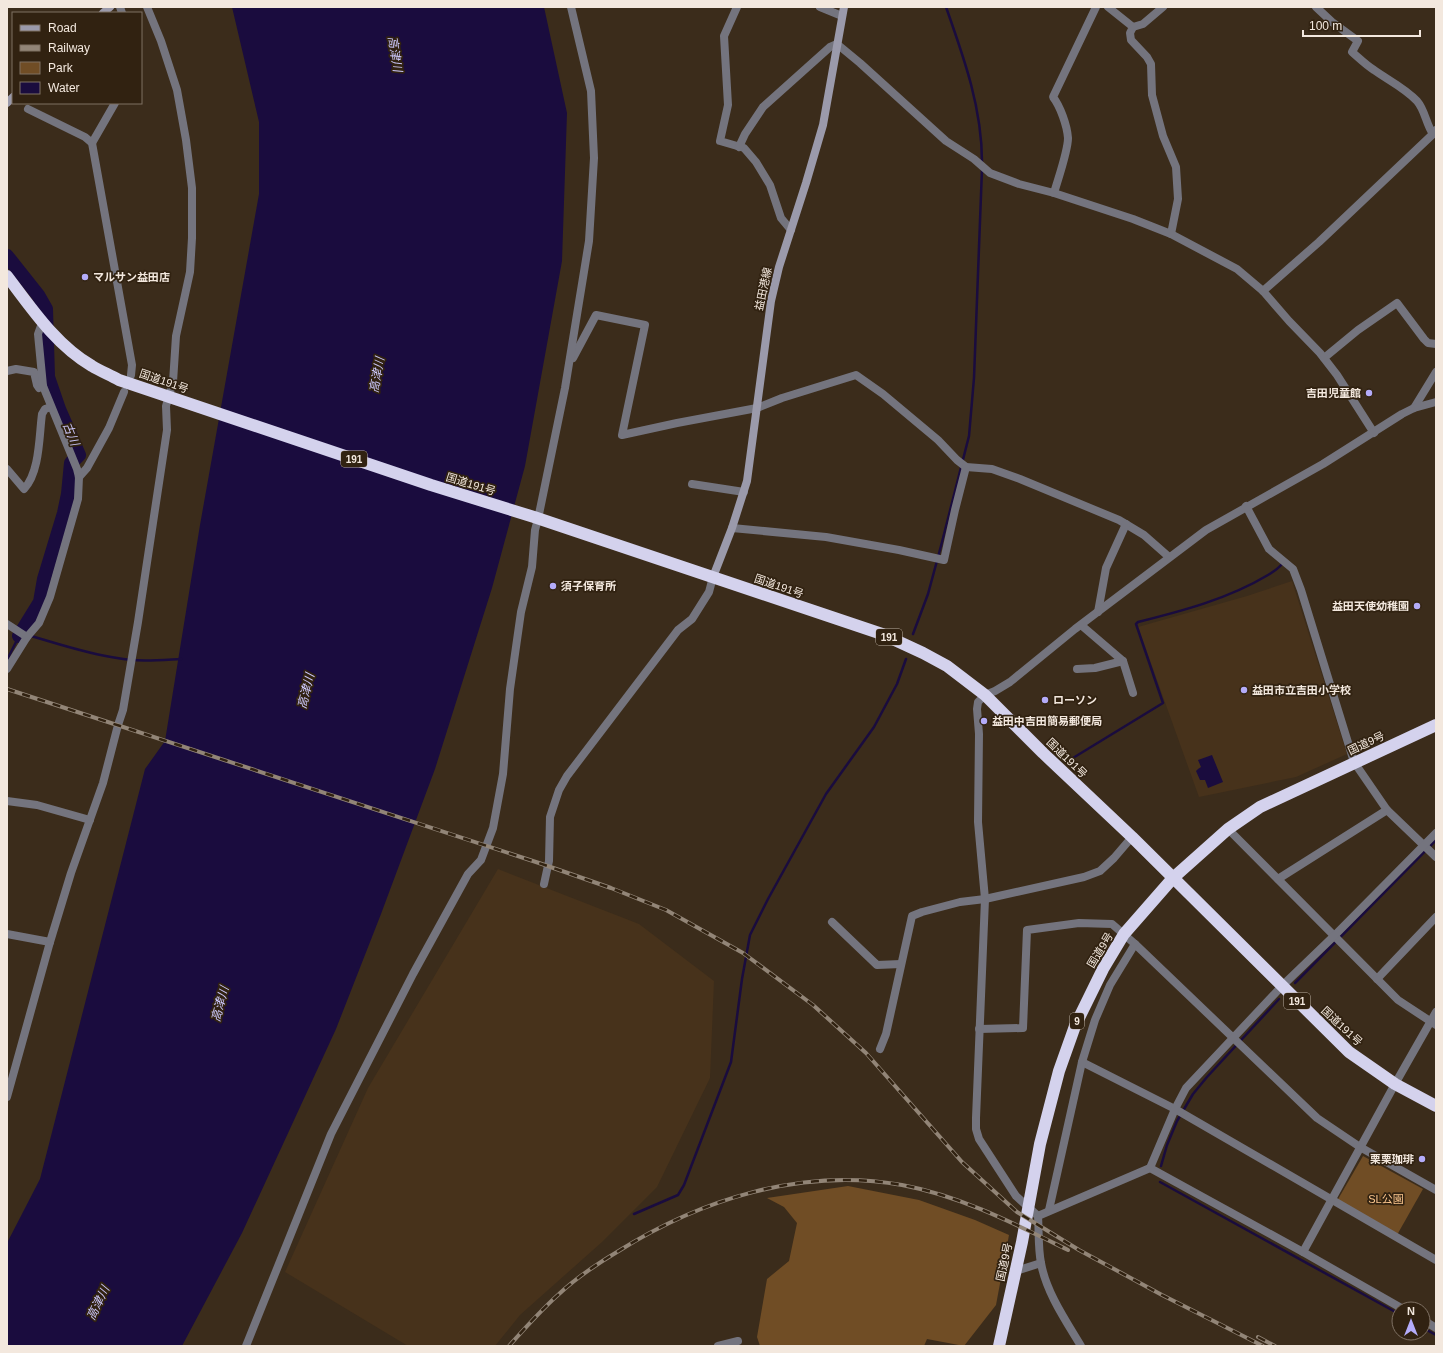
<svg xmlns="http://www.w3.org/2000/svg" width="1443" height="1353" font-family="Helvetica,'Noto Sans JP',sans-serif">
	<rect width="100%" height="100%" fill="#3b2c1b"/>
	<!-- built -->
	<g fill="#47321b">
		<path d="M1292,581L1347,754L1296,777L1199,797L1138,627L1247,596Z"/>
		<path d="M498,869L639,924L714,981L710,1078L657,1187L602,1242L520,1315L495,1346H408L285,1272L368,1088Z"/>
	</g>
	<!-- green -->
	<g fill="#704d25">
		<path d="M1363,1156L1423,1189L1397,1235L1337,1201Z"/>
		<path d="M848,1186L919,1200L975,1220L1009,1235L996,1305L964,1346L927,1339L924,1346H760L757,1337L767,1279L789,1261L797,1223L784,1207L767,1198Z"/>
	</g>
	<!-- water -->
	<g fill="#1a0c3e">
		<path d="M232,7H544L567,113L562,261L525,466L492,588L435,769L381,914L336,1029L242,1233L182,1346H7V1243L40,1179L145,769L165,741L200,525L259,194V122Z"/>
		<path d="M1212,755L1223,782L1208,788L1205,780H1200L1196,771L1198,769L1201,767L1198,760Z"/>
	</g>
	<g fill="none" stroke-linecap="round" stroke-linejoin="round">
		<!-- stream -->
		<g stroke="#1a0c3e" stroke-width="2.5">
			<path d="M946,7C964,58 982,108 982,162"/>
			<path d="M913,634L928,594L941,546L969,436L974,378L982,169"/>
			<path d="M31,636C59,644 88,654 117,658C138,662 160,660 181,659"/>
			<path d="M7,660L19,636H22"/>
			<path d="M1068,761L1163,703L1136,624L1138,622C1182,611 1228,599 1268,575C1273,572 1278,569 1282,564"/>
			<path d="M1295,983L1436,840"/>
			<path d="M1161,1166L1167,1145L1177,1121L1193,1094L1207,1077L1279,999"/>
			<path d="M1160,1182L1399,1314"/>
			<path d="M634,1214L678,1195L684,1185L731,1062L742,979L750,935L768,899L826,794L874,727L897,684L906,659"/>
			<path d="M1423,1328L1436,1335"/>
		</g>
		<!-- river -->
		<path stroke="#1a0c3e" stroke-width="14" d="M7,256L38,295L46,309L48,377L59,409L79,455L71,463L68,494L64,513L44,579L40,602L19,636"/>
		<!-- street -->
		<g stroke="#74747e" stroke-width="8">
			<path d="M120,7L122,13"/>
			<path d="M737,7L724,36L728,105L720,141L744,148L756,162L770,185L781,218L791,230"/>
			<path d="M820,7L842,16"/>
			<path d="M1108,7L1133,27L1130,33L1131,40L1147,57L1151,64L1152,95L1163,136L1176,167L1178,199L1171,234"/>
			<path d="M1316,7L1332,22L1358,41L1352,52C1359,58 1366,65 1374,70C1388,80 1405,88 1417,101C1425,110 1426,124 1433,134"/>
			<path d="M1133,27L1143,24L1163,7"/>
			<path d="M28,109L85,137L92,143L132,365L131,375"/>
			<path d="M92,143L115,103"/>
			<path d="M739,147L745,134L763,107L830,47L837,44L860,63L946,141L974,159L990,173L1019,184L1054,193L1133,219L1171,234L1237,269L1263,291L1289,321L1320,353L1337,375L1374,433"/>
			<path d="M1054,193C1058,179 1068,151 1068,138C1067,125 1060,106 1053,97L1096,7"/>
			<path d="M1263,291L1319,242L1433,134L1436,130"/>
			<path d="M573,358L596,315L645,325L622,435L677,423L757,408L782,398L856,375L883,394L938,440L957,460L966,467L992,469L1020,479L1119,520L1144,535L1169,557"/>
			<path d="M1324,358L1358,330L1397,303L1424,339L1428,343L1436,344"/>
			<path d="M7,371L16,369L34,372L37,385L39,388L43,386"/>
			<path d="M1414,408L1436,372"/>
			<path d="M7,469L24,489C40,472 39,436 42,414L45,409L51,407"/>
			<path d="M79,477L87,468L109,428L124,392"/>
			<path d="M692,484L744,492"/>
			<path d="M1246,506L1269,549L1293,569L1301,590L1354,762L1387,810L1436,857"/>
			<path d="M732,528L826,537L899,550L944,560L955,510L966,467"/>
			<path d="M1098,612L1106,568L1126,524"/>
			<path d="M7,624L27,637"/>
			<path d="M1081,625L1123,661L1133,693"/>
			<path d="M7,669L27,637L39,623L50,597L78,499L79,477L77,469L43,386L38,334L42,323"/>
			<path d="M1077,669L1095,668L1123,661"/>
			<path d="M7,801L37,805L90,820"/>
			<path d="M1228,829L1398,1000L1436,1025"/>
			<path d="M1278,879L1387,810"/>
			<path d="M544,884L549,861L550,817L559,790L567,776L678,630L692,619L709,592L713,577"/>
			<path d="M832,922L877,965L901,964"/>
			<path d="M7,934L50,942"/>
			<path d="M1377,979L1436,917"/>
			<path d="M979,1029L1023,1028L1027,930L1079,923L1112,924L1135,944L1317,1118L1360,1147L1436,1190"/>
			<path d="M880,1049L886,1034L912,916L922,912L960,902L985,899L1084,877L1100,871L1114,858L1132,837"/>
			<path d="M1082,1062L1175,1109L1436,1260"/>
			<path d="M7,1097L50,942L71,873L103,783L118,725L123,710L138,622L167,430L166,406L173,382L176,336L190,272L192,238V188L186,140L177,90L161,41L147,7"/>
			<path d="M1150,1168L1303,1252L1403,1309"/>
			<path d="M1049,1210L1082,1062L1095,1020L1110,985L1135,944"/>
			<path d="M1038,1216L1016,1196L979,1139L976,1129V1118L985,899L978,822L979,734L977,709L978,702L985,695L995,691L1010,682L1075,629L1206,530L1323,464L1402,414L1414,408L1436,402"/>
			<path d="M1303,1252L1395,1084L1436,1012"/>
			<path d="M1016,1271L1041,1263"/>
			<path d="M1423,1320L1436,1328"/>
			<path d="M246,1346L331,1134L413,974L468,874L481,860L493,828L503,774L510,689L521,612L532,567L535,530L538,519L565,388L589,241L594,158L591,91L571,7"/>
			<path d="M718,1346L738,1341"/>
			<path d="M1081,1346C1066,1321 1046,1292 1041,1263C1038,1248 1039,1231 1038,1216L1150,1168L1175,1109L1186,1088L1282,986L1334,936L1436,833"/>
		</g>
		<!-- secondary -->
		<g stroke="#9b9aab" stroke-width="8">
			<path d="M103,13L110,7"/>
			<path d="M7,103L13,97"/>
			<path d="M713,577L732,528L747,481L771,301L779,267L806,183L823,125L844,7"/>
		</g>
		<!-- highway -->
		<g stroke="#d4d2ed" stroke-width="12">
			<path d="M7,276C32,309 56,345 92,366C100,371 110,375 119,380L431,485L534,517L882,634L923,653L947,666L985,695L1043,753L1132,837L1349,1052L1395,1084L1436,1106"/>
			<path d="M999,1346L1022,1242L1040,1144L1059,1071L1075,1026L1103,969L1124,934L1173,878L1228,829L1260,807L1436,725"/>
		</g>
		<!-- rail casing -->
		<g stroke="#928577" stroke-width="4">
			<g id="rail">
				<path d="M7,689L539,863L611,888L666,910L743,953L813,1005L866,1053L962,1162L1017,1212L1079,1250L1162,1295L1263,1346"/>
				<path d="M1258,1337L1275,1346"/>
				<path d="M509,1346C525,1328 541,1310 559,1294C576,1278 597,1264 617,1252C701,1199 803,1167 902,1185C961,1196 1015,1224 1068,1250"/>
			</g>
		</g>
		<!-- rail -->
		<use href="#rail" stroke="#312211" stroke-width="2.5" stroke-dasharray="8" stroke-linecap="butt"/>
	</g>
	<!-- markers -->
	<g fill="#b4acf9" stroke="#312211" stroke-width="1.5">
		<circle cx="85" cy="277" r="4"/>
		<circle cx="1369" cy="393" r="4"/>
		<circle cx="553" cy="586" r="4"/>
		<circle cx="1417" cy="606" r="4"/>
		<circle cx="1244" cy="690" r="4"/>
		<circle cx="1045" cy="700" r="4"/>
		<circle cx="984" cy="721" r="4"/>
		<circle cx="1422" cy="1159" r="4"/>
	</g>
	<g text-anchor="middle" stroke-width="3.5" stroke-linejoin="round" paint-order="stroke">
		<!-- shield labels -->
		<g fill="#312211" stroke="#b9ada0" stroke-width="1">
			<rect x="341" y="451" width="26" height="16" rx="3"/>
			<rect x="876" y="629" width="26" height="16" rx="3"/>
			<rect x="1284" y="993" width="26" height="16" rx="3"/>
			<rect x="1070" y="1013" width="14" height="16" rx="3"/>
		</g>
		<g font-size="10" font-weight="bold" fill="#f3e8de">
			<text x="354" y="463">191</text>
			<text x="889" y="641">191</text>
			<text x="1297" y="1005">191</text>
			<text x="1077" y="1025">9</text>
		</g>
		<!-- poi labels -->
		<g font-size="11" font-weight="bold" fill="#f3e8de" stroke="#312211" text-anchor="start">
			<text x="93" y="281">マルサン益田店</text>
			<text x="1361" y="397" text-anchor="end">吉田児童館</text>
			<text x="561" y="590">須子保育所</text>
			<text x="1409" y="610" text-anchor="end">益田天使幼稚園</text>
			<text x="1252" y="694">益田市立吉田小学校</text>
			<text x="1053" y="704">ローソン</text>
			<text x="992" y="725">益田中吉田簡易郵便局</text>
			<text x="1414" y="1163" text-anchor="end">栗栗珈琲</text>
		</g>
		<!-- street labels -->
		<g font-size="11" fill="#f3e8de" stroke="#312211">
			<text transform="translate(763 289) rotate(-78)" y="4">益田港線</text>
			<text transform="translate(164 381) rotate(19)" y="4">国道191号</text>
			<text transform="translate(471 484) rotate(17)" y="4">国道191号</text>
			<text transform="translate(779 586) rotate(19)" y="4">国道191号</text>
			<text transform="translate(1366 743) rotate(-25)" y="4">国道9号</text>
			<text transform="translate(1067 758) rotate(44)" y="4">国道191号</text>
			<text transform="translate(1100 950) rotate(-59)" y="4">国道9号</text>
			<text transform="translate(1342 1026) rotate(43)" y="4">国道191号</text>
			<text transform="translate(1004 1262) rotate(-78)" y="4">国道9号</text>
		</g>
		<!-- park labels -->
		<g font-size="11" fill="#fdc78e" stroke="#312211">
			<text x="1386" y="1203">SL公園</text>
		</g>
		<!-- water labels -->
		<g font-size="12" font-style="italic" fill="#cbc7fb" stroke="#312211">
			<text transform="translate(395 54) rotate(81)" y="4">高津川</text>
			<text transform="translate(377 375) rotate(-80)" y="4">高津川</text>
			<text transform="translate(71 434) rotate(68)" y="4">古川</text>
			<text transform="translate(306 691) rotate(-76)" y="4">高津川</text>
			<text transform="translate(220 1004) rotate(-75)" y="4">高津川</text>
			<text transform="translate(98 1303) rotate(-64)" y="4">高津川</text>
		</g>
	</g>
	<!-- border -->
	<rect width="1443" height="1353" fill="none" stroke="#f3e8de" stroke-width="16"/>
	<!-- legend -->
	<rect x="12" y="12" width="130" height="92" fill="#312211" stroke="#7f7163"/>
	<rect x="20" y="25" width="20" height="6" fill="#9b9aab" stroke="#7f7163"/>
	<text x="48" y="32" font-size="12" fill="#f3e8de">Road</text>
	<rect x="20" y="45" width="20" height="6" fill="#928577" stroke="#7f7163"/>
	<text x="48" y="52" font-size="12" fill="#f3e8de">Railway</text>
	<rect x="20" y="62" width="20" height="12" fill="#704d25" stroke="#7f7163"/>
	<text x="48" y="72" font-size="12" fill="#f3e8de">Park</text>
	<rect x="20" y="82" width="20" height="12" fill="#1a0c3e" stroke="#7f7163"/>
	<text x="48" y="92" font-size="12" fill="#f3e8de">Water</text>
	<!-- north arrow -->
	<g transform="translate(1411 1321)"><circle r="19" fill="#312211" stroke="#7f7163"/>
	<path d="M0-3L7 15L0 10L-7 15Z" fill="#b4acf9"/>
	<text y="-6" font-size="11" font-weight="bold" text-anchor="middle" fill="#f3e8de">N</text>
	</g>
	<!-- scale -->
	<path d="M1303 30v6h117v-6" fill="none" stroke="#f3e8de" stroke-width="2"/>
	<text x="1309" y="30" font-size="12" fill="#f3e8de" stroke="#312211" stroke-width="3" paint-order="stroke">100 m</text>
</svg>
